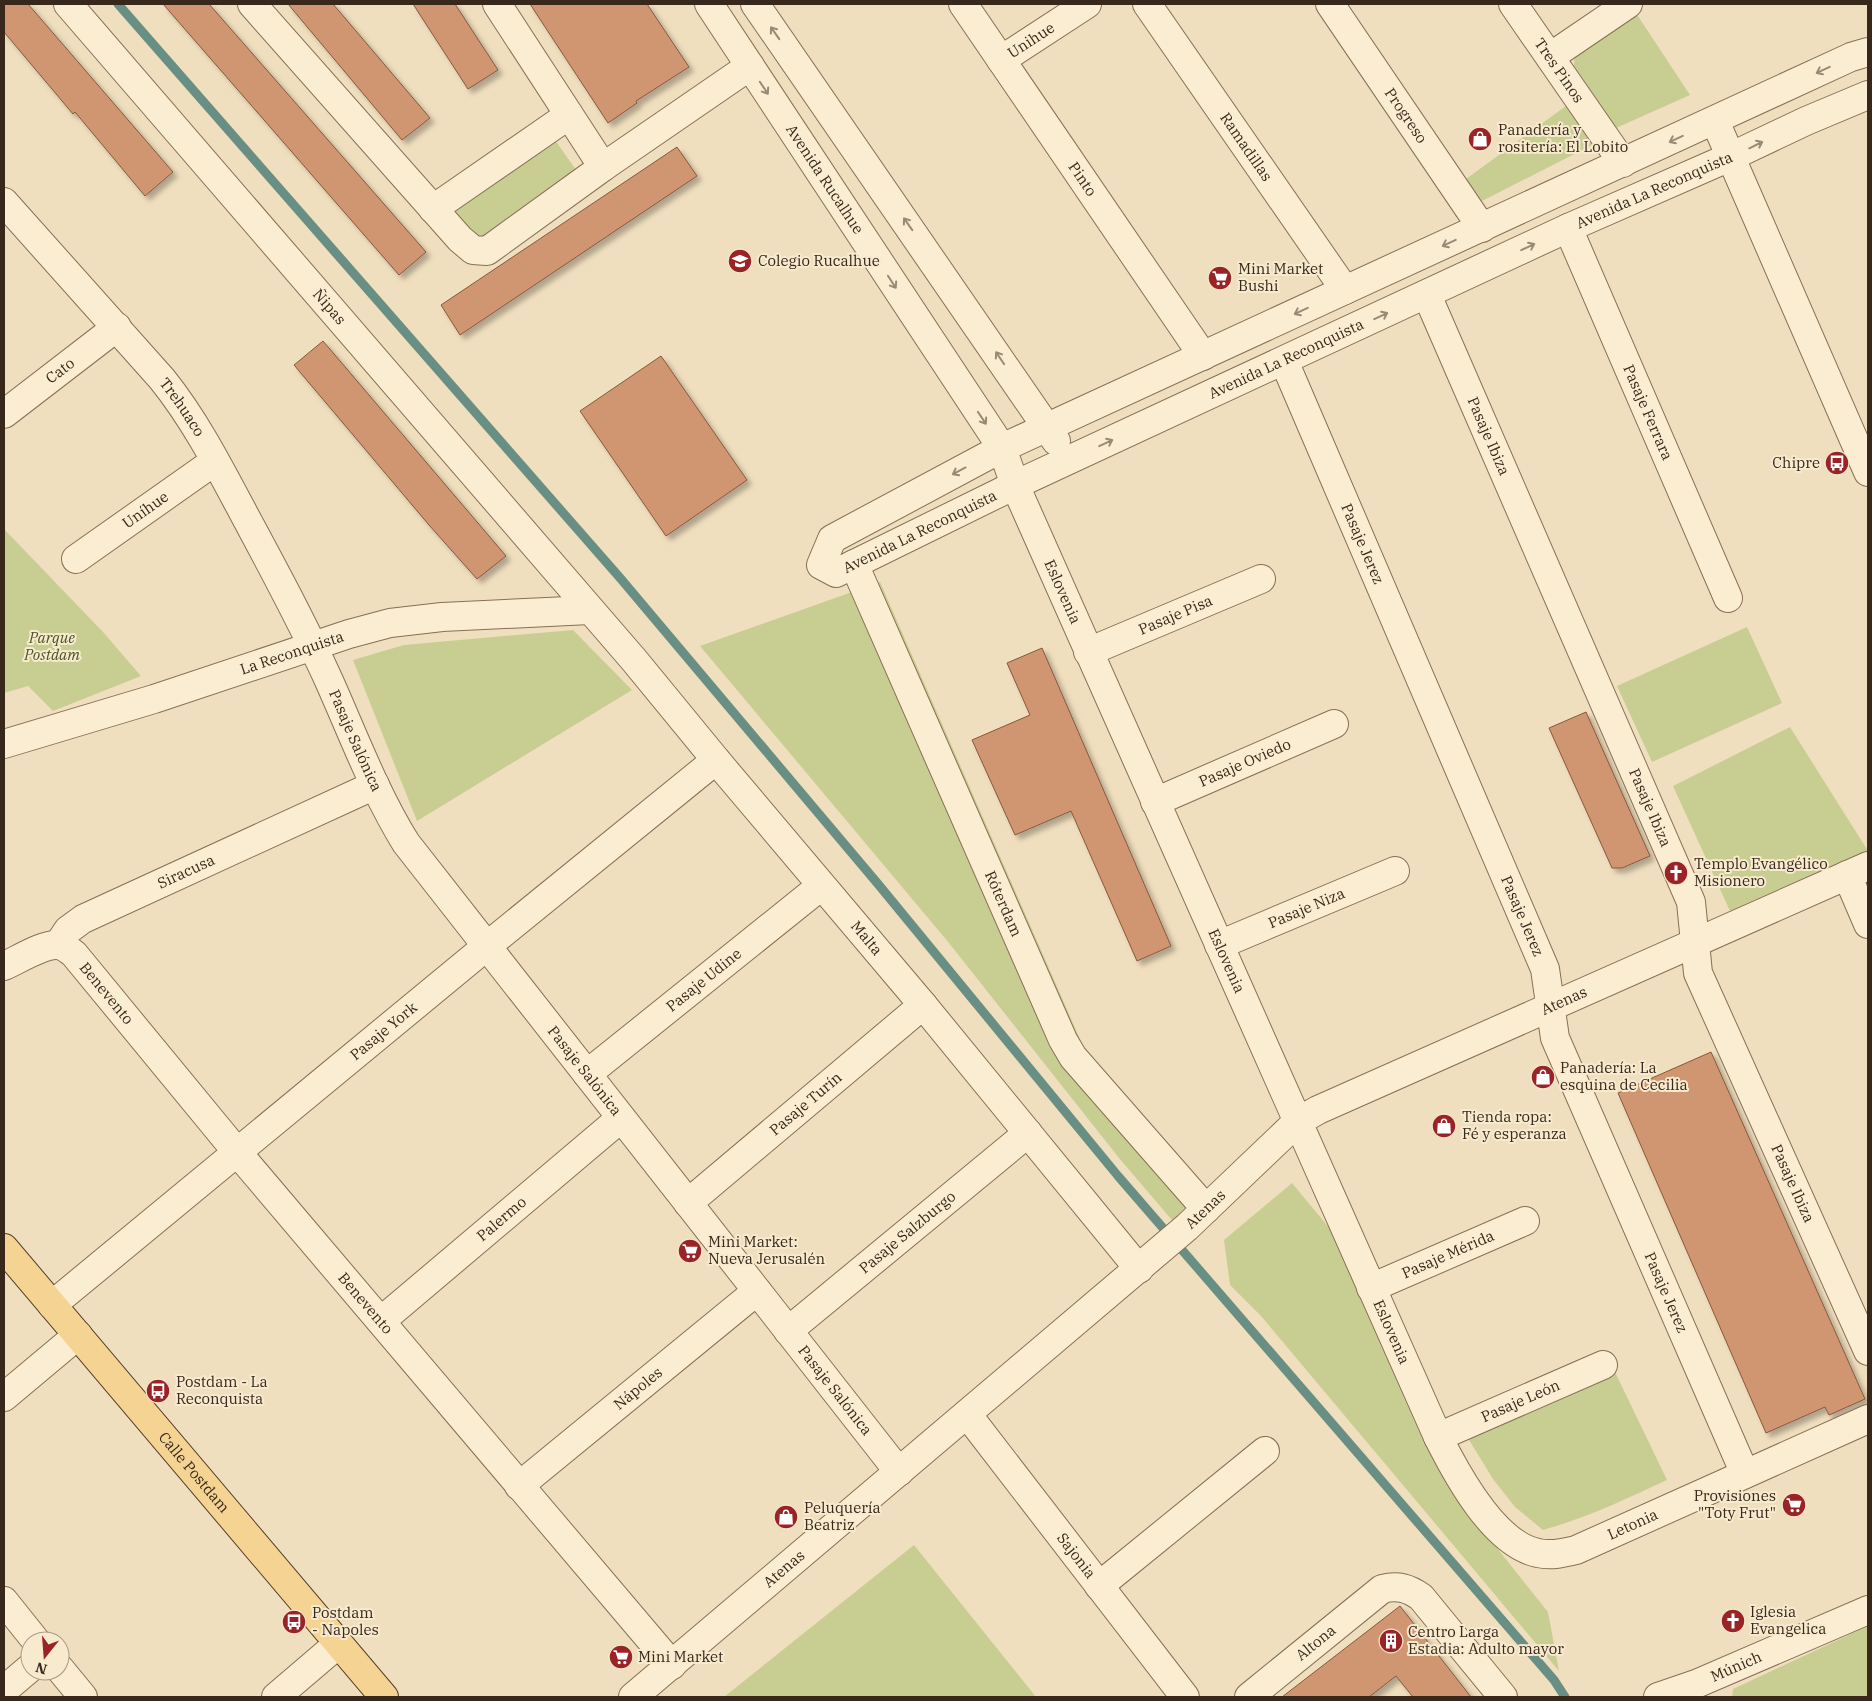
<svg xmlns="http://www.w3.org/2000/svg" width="1872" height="1701" font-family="'IBM Plex Serif',serif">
	<defs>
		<filter id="shadow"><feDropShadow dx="4.5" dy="4.5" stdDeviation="2.5" flood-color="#0004"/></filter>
	</defs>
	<rect width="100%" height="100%" fill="#f0dfbe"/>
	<!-- green -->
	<g fill="#c8ce91">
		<path d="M1634,10L1690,95L1616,128L1574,66L1575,51Z"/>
		<path d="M1570,103L1596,143L1482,201L1466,179Z"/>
		<path d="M555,140L581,177L490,241L472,235L451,209Z"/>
		<path d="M4,529L103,632L141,676L53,711L28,686L4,693Z"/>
		<path d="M880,582L1083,1046L1191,1204L1189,1240L1119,1158L949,943L700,646Z"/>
		<path d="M1747,627L1782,703L1652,762L1617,686Z"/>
		<path d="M573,630L632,690L417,821L353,660L404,645Z"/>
		<path d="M1790,727L1868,851L1730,911L1673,786Z"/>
		<path d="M1292,1183L1341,1242L1457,1498L1548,1612L1559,1671L1261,1316L1230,1285L1224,1240Z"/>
		<path d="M1614,1370L1667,1480C1626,1499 1586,1518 1543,1530L1515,1507L1493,1479L1466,1435Z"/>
		<path d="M914,1545L1036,1697H724Z"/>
		<path d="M1868,1626V1697H1732L1733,1689Z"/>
	</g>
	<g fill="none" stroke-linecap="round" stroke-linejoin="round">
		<!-- stream -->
		<path stroke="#698f84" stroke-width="9" d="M118,4L621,579L878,884L1118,1176L1554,1680L1565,1697"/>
	</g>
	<!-- building -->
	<g fill="#d09672" stroke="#88573b" filter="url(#shadow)">
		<path d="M4,4H28L173,172L145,196L75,112L73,114L4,32Z"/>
		<path d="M163,4H209L426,252L399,275Z"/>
		<path d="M288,4H333L430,118L402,140Z"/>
		<path d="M413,4H455L498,70L468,89Z"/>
		<path d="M530,4H647L689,67L636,101L637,103L608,123Z"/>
		<path d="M677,147L697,176L460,335L441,305Z"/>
		<path d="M323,341L506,556L477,579L429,525L294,365Z"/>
		<path d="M661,356L747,480L666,536L580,411Z"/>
		<path d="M1042,648L1171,946L1137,961L1071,811L1015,835L972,740L1030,715L1007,663Z"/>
		<path d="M1586,712L1650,856L1622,868H1612L1549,728Z"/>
		<path d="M1711,1052L1865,1399L1829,1415L1825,1407L1766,1433L1618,1093Z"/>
		<path d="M1400,1606L1471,1697H1413L1396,1676L1369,1697H1282Z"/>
	</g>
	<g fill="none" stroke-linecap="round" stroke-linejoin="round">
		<!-- minor casing -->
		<g stroke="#886f56" stroke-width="30">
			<g id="minor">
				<path id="s1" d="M68,4L634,660L716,760L923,1005L1139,1269"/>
				<path d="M252,4L460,239L473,250L487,251L603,167L750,66"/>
				<path d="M497,4L603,167"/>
				<path id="s2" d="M709,4L1002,448L1015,485L1438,1437C1457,1475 1494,1544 1538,1553C1551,1556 1564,1553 1576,1550L1868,1419"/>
				<path d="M755,4L1056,441"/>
				<path id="s3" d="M963,4L1203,356"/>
				<path id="s4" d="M1147,4L1345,290"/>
				<path id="s5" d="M1330,4L1482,228"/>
				<path id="s6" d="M1513,4L1623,163"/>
				<path id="s7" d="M1868,52L1851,57L1002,448L832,539L821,565L836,573L1015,485L1568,228L1730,157L1806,121L1868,95"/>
				<path d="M1550,57L1628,4"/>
				<path id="s8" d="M1001,60L1087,4"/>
				<path d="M1715,121L1868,472"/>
				<path id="s9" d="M4,202L162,379C195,420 219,467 244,514C274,570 304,625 330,683C354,737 375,793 406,843L899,1472"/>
				<path d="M433,209L569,115"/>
				<path id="s10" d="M1568,228L1728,598"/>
				<path id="s11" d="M1427,295L1691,902L1698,973L1868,1351"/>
				<path id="s12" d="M1284,361L1545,969L1555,1038L1745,1474"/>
				<path id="s13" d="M4,414L117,327"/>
				<path id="s14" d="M76,559L215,461"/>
				<path id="s15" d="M854,564L1063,1040L1073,1057L1206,1209"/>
				<path id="s16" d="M1088,652L1261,579"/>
				<path id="s17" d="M4,744L154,699L349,634L390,623L442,617L590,610"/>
				<path id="s18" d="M1155,802L1334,724"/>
				<path d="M1847,875L1868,924"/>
				<path id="s19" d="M58,945L68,930L83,919L375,785"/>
				<path id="s20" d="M1219,945L1395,871"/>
				<path id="s21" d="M4,966C18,960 41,945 56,945C63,945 69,950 74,954L237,1152L672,1665"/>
				<path id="s22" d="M587,1074L821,886"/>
				<path id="s23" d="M688,1203L923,1005"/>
				<path id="s24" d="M1371,1288L1525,1221"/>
				<path id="s25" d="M52,1305L487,946L716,760"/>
				<path id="s26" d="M381,1321L621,1118"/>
				<path id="s27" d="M788,1331L1028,1133"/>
				<path d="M4,1397L78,1335"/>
				<path id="s28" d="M967,1414L1185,1697"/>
				<path id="s29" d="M1438,1437L1603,1365"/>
				<path id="s30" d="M519,1486L757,1291"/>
				<path d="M1099,1586L1265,1451"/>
				<path d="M4,1601L36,1641"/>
				<path d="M60,1669L83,1697"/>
				<path d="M4,1690L30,1668"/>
				<path d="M276,1697L338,1644"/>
				<path id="s31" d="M633,1697L1187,1227L1297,1122L1318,1110L1868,866"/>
				<path id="s32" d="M1249,1697L1382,1589C1398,1585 1408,1588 1421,1597L1503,1697"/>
				<path id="s33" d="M1658,1697L1696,1684L1868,1610"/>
			</g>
		</g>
		<!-- major casing -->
		<g stroke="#563d2b" stroke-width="30">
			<g id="major">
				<path id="s34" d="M4,1248L384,1697"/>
			</g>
		</g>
		<!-- minor -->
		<use href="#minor" stroke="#faedd1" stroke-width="28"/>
		<!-- major -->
		<use href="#major" stroke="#f5d493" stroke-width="28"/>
	</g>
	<!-- one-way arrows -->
	<defs><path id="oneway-shaft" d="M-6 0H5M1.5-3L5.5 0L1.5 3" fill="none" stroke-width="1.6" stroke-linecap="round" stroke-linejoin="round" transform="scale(1.25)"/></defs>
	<g stroke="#988a76">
		<use href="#oneway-shaft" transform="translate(775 33) rotate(-125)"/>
		<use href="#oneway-shaft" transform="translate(1823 70) rotate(155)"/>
		<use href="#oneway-shaft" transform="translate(764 88) rotate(56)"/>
		<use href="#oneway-shaft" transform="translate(1676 139) rotate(155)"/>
		<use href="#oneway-shaft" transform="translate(1756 145) rotate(-26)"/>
		<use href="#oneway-shaft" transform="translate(908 224) rotate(-125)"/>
		<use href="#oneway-shaft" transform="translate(1449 243) rotate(155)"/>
		<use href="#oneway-shaft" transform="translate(1528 247) rotate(-25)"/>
		<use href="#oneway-shaft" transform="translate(892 282) rotate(57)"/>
		<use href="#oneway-shaft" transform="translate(1301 311) rotate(155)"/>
		<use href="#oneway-shaft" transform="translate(1381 316) rotate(-25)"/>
		<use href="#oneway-shaft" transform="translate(1000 358) rotate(-124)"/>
		<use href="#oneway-shaft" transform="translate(982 418) rotate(56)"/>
		<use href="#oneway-shaft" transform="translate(1106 443) rotate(-25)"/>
		<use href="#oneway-shaft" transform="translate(959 471) rotate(152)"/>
	</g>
	<!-- icons -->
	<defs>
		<g id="shop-disc" transform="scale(1.25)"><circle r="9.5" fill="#9a2328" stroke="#f7eace"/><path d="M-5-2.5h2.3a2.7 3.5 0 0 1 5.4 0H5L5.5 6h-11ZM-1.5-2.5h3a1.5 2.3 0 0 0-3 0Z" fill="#fff"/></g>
		<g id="school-disc" transform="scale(1.25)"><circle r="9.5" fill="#9a2328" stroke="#f7eace"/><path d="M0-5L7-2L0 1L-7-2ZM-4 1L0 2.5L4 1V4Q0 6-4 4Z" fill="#fff"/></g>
		<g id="supermarket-disc" transform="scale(1.25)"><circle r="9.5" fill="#9a2328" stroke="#f7eace"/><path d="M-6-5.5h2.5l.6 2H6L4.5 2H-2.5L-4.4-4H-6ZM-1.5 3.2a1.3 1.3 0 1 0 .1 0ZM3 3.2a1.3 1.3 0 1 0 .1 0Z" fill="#fff"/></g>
		<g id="bus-disc" transform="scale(1.25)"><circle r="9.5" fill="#9a2328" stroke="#f7eace"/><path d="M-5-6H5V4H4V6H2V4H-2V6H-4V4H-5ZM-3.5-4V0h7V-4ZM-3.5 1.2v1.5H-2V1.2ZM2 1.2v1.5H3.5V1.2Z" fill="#fff"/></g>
		<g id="church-disc" transform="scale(1.25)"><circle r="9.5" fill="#9a2328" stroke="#f7eace"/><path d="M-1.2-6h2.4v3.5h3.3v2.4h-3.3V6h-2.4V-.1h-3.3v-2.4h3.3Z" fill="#fff"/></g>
		<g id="building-disc" transform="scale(1.25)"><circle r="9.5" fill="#9a2328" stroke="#f7eace"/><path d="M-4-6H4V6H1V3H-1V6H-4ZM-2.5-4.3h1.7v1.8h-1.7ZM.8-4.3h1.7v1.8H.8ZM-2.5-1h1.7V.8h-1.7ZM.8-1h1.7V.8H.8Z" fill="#fff"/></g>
	</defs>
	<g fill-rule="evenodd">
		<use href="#shop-disc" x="1480" y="139"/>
		<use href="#school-disc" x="740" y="261"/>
		<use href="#supermarket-disc" x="1220" y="278"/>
		<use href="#bus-disc" x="1837" y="463"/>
		<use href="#church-disc" x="1676" y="873"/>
		<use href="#shop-disc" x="1543" y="1077"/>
		<use href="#shop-disc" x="1444" y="1126"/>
		<use href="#supermarket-disc" x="690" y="1251"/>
		<use href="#bus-disc" x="158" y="1391"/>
		<use href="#supermarket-disc" x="1794" y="1505"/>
		<use href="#shop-disc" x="786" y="1517"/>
		<use href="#church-disc" x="1733" y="1621"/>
		<use href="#bus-disc" x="294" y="1622"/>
		<use href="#building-disc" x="1391" y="1641"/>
		<use href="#supermarket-disc" x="621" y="1657"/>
	</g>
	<g text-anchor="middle" stroke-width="4" stroke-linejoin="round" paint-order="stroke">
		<!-- street labels -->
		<g font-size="15" fill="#37281b" stroke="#f7eace">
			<text dy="5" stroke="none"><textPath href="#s8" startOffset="36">Unihue</textPath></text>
			<text dy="5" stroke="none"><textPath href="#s6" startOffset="81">Tres Pinos</textPath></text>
			<text dy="5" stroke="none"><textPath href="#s5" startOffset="135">Progreso</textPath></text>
			<text dy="5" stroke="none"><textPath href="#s4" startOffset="174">Ramadillas</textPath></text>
			<text dy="5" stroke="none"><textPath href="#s2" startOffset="210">Avenida Rucalhue</textPath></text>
			<text dy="5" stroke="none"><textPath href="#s3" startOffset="212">Pinto</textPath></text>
			<text dy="5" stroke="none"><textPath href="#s7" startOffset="2094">Avenida La Reconquista</textPath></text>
			<text dy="5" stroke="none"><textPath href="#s1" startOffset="400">Ñipas</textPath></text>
			<text dy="5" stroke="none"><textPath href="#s7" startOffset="1689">Avenida La Reconquista</textPath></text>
			<text dy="5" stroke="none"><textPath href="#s13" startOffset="71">Cato</textPath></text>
			<text dy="5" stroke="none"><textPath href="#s9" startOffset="272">Trehuaco</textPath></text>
			<text dy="5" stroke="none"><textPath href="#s10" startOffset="201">Pasaje Ferrara</textPath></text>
			<text dy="5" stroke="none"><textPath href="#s11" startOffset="154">Pasaje Ibiza</textPath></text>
			<text dy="5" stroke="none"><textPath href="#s14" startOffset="85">Uníhue</textPath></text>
			<text dy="5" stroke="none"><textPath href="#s7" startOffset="1284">Avenida La Reconquista</textPath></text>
			<text dy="5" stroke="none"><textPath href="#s12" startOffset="199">Pasaje Jerez</textPath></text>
			<text dy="5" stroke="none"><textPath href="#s2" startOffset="688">Eslovenia</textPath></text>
			<text dy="5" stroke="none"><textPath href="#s16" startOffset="95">Pasaje Pisa</textPath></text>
			<text dy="5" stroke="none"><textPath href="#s17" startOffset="302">La Reconquista</textPath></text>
			<text dy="5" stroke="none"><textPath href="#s9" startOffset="648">Pasaje Salónica</textPath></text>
			<text dy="5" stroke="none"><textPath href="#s18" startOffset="98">Pasaje Oviedo</textPath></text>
			<text dy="5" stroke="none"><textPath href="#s11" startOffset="559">Pasaje Ibiza</textPath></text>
			<text dy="5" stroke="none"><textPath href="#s19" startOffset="150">Siracusa</textPath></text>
			<text dy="5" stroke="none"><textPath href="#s15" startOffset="371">Róterdam</textPath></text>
			<text dy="5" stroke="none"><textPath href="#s20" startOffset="95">Pasaje Niza</textPath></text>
			<text dy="5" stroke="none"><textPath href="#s12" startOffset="604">Pasaje Jerez</textPath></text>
			<text dy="5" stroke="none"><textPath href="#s1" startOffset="1229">Malta</textPath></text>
			<text dy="5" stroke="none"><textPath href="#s2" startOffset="1092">Eslovenia</textPath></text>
			<text dy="5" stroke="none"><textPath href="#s22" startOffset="150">Pasaje Udine</textPath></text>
			<text dy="5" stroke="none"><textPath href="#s21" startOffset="128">Benevento</textPath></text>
			<text dy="5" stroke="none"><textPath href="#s31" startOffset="1172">Atenas</textPath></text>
			<text dy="5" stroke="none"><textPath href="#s25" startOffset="430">Pasaje York</textPath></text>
			<text dy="5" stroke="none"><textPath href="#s9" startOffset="1052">Pasaje Salónica</textPath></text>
			<text dy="5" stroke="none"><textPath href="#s23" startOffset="154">Pasaje Turín</textPath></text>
			<text dy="5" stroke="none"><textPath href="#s11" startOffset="964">Pasaje Ibiza</textPath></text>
			<text dy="5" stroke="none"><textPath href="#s31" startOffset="752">Atenas</textPath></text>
			<text dy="5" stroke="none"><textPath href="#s26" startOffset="158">Palermo</textPath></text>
			<text dy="5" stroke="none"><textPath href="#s27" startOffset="155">Pasaje Salzburgo</textPath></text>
			<text dy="5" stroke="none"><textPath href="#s24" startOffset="84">Pasaje Mérida</textPath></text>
			<text dy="5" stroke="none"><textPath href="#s12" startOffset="1009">Pasaje Jerez</textPath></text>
			<text dy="5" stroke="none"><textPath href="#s21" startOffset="532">Benevento</textPath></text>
			<text dy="5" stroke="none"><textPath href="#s2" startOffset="1498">Eslovenia</textPath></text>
			<text dy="5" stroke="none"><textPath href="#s30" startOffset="154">Nápoles</textPath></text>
			<text dy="5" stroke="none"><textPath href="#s9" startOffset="1458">Pasaje Salónica</textPath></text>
			<text dy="5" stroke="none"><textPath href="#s29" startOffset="90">Pasaje León</textPath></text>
			<text dy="5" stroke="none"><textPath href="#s34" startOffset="294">Calle Postdam</textPath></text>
			<text dy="5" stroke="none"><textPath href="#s2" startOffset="1871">Letonia</textPath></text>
			<text dy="5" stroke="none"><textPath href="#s28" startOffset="179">Sajonia</textPath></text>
			<text dy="5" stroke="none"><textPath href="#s31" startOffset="198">Atenas</textPath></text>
			<text dy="5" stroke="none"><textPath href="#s32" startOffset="86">Altona</textPath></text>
			<text dy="5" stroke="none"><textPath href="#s33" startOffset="84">Múnich</textPath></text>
		</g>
		<!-- poi labels -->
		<g font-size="15" fill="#37281b" stroke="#f7eace" text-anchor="start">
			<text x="1498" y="135">Panadería y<tspan x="1498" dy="17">rositería: El Lobito</tspan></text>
			<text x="758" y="266">Colegio Rucalhue</text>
			<text x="1238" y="274">Mini Market<tspan x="1238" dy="17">Bushi</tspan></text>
			<text x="1820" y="468" text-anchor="end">Chipre</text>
			<text x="1694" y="869">Templo Evangélico<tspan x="1694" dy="17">Misionero</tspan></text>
			<text x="1560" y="1073">Panadería: La<tspan x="1560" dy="17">esquina de Cecilia</tspan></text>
			<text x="1462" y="1122">Tienda ropa:<tspan x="1462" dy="17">Fé y esperanza</tspan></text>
			<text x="708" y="1247">Mini Market:<tspan x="708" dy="17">Nueva Jerusalén</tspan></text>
			<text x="176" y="1387">Postdam - La<tspan x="176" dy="17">Reconquista</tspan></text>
			<text x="1776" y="1501" text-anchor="end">Provisiones<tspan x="1776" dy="17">"Toty Frut"</tspan></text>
			<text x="804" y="1513">Peluquería<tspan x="804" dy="17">Beatriz</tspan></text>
			<text x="1750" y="1617">Iglesia<tspan x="1750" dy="17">Evangelica</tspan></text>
			<text x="312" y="1618">Postdam<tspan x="312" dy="17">- Napoles</tspan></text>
			<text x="1408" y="1637">Centro Larga<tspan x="1408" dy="17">Estadia: Adulto mayor</tspan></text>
			<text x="638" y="1662">Mini Market</text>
		</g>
		<!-- park labels -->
		<g font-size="15" font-style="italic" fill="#495421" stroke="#f7eace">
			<text x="52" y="643">Parque<tspan x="52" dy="17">Postdam</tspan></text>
		</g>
	</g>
	<!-- border -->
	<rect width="1872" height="1701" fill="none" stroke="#37281b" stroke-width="10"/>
	<!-- north arrow -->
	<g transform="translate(45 1656) rotate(197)"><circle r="24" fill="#f7eace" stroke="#aa9c86"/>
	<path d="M0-4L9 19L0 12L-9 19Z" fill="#9a2328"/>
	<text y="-8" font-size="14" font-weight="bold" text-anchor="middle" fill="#37281b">N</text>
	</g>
</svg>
